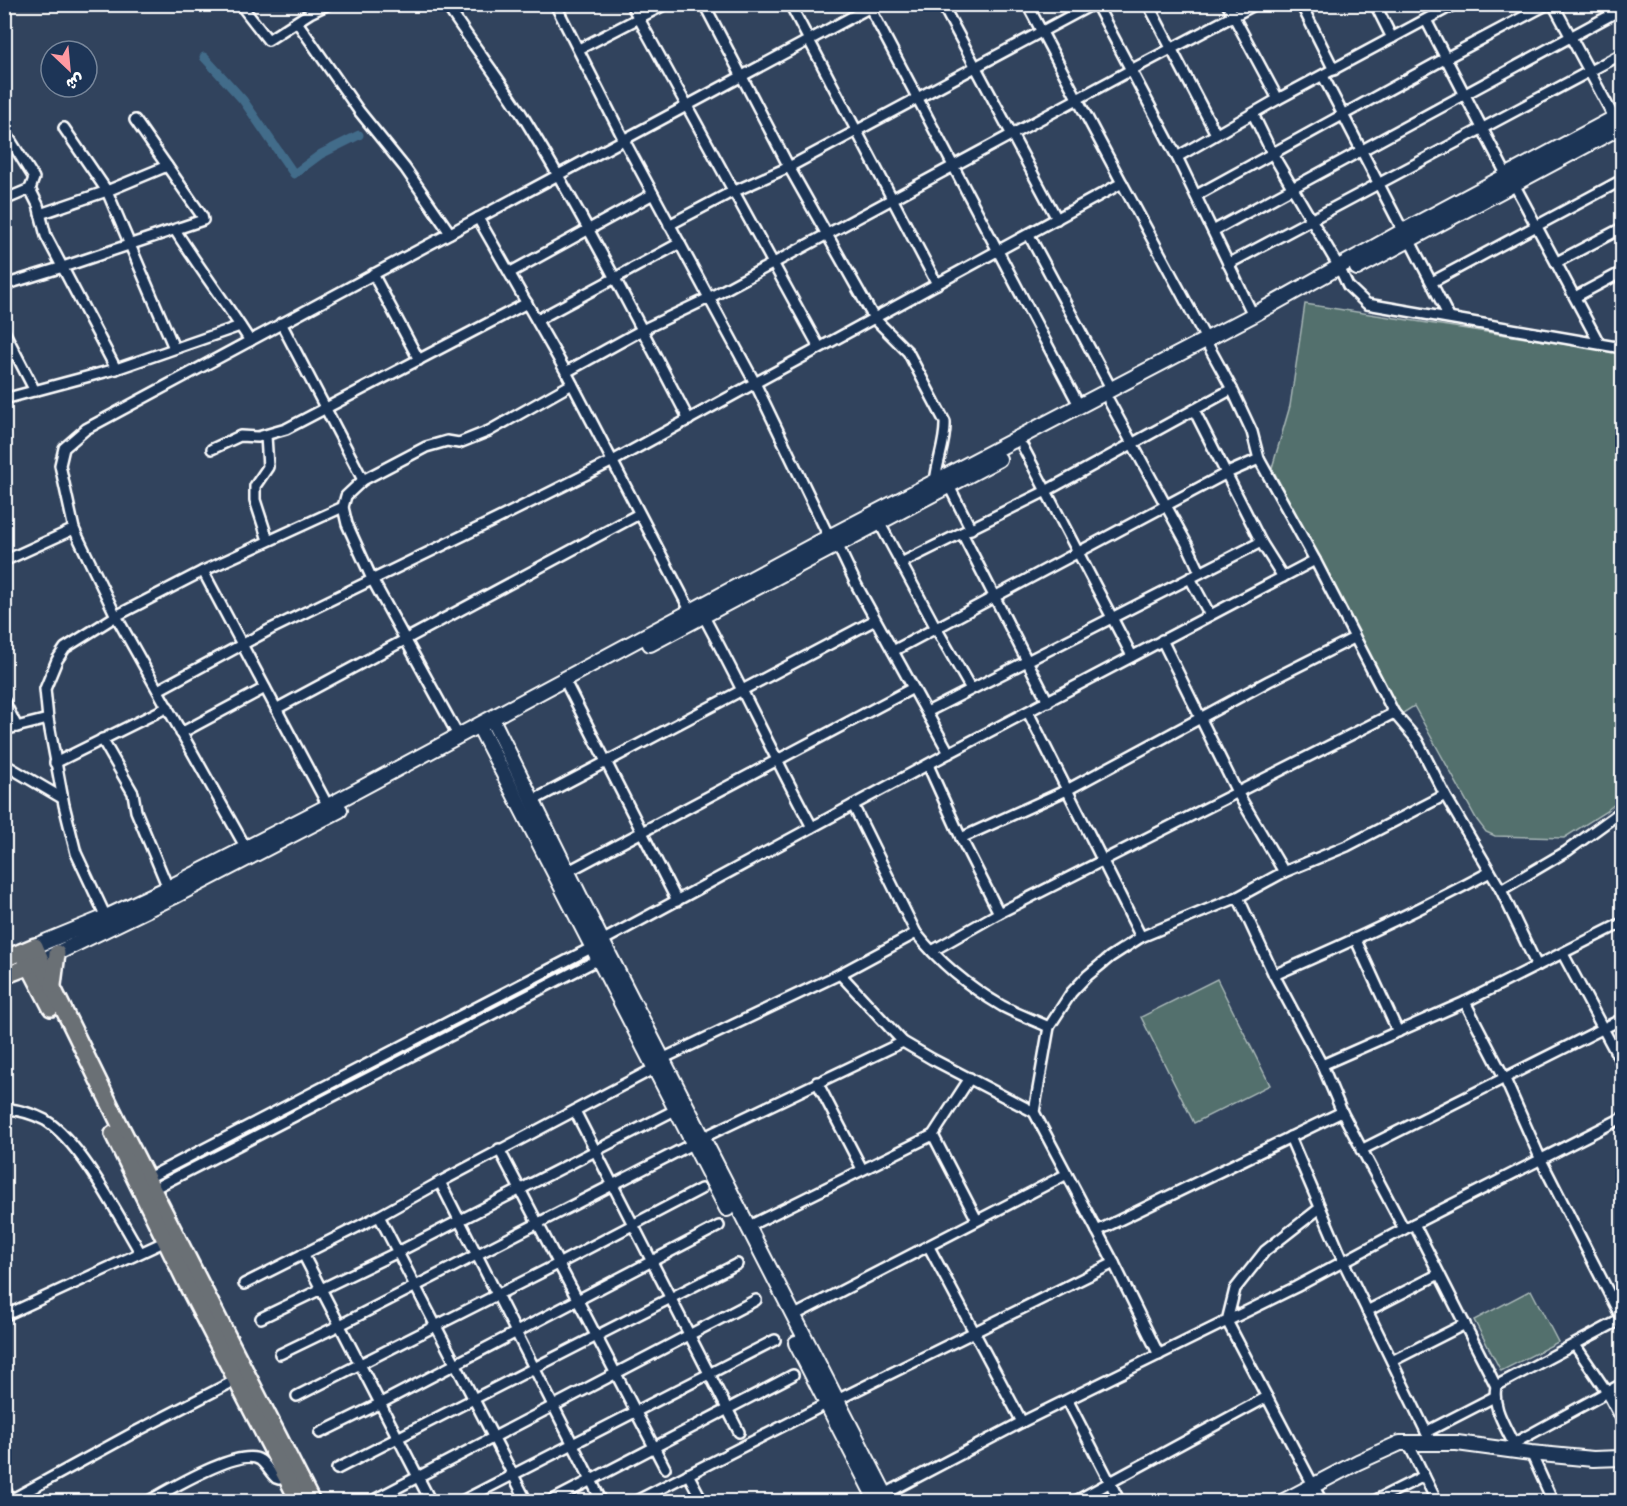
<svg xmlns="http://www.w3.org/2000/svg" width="1627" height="1506" font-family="'Indie Flower','Playpen Sans Arabic',sans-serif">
	<rect width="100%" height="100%" fill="#31435d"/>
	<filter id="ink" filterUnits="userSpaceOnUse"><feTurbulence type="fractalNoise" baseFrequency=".0167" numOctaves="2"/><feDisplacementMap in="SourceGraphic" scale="12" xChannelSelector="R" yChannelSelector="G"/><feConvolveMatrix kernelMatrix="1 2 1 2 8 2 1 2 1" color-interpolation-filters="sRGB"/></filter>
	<g filter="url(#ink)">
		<!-- green -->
		<g fill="#526f6d" stroke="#a8b7b6" stroke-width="1.5">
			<path d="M1305,304L1622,353V798L1605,812L1564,838L1495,836L1486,832L1477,820L1414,706L1400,715L1272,468L1290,406Z"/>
			<path d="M1217,979L1270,1085L1194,1123L1141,1017Z"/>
			<path d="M1531,1290L1558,1342L1501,1371L1474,1320Z"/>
		</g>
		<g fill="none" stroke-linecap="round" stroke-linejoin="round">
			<!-- canal -->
			<path stroke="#426c8a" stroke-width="9" d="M204,57L243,100L294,174L321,154L359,135"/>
			<!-- street casing -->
			<g stroke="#fff" stroke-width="14">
				<g id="street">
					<path d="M240,4L268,40L310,13L329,4"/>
					<path d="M446,4C471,43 500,79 524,118C584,216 636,318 689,420"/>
					<path d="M555,4L624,140L755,383L1122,183L1206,339"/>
					<path d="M631,4L819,347"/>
					<path d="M704,4L789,167L874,318L908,352L945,422C946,442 937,461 935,482"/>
					<path d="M790,4L937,284"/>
					<path d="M868,4L1080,407"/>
					<path d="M942,4L1057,219"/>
					<path d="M1027,4L1122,183"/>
					<path d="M1096,4L1177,157L1253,315"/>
					<path d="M1148,4L1216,134"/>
					<path d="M1227,4L1278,99"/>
					<path d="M1301,4L1334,70"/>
					<path d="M1375,4L1392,38"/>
					<path d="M1553,4L1615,119"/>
					<path d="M1426,20L1507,176"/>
					<path d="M297,22L359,111L405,168L450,233"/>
					<path d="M579,49L666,4"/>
					<path d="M1323,76L1403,231"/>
					<path d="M1253,114L1272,153L1339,267L1348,286L1367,304L1622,348"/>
					<path d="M64,128L107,191L174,348"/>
					<path d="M4,130L34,178L30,189L4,200"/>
					<path d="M1177,157L1278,99L1455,4"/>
					<path d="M1514,184L1599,343"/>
					<path d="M30,189L38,205L46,236L116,369"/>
					<path d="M1197,195L1446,58L1548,4"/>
					<path d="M40,214L107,191L167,166"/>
					<path d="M478,218L566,372L692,614"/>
					<path d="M669,225L726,195L789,167L1093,4"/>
					<path d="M175,230C199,268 226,303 250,341"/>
					<path d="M1213,231L1622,9"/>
					<path d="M1029,235L1112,390"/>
					<path d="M1409,239L1449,317"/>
					<path d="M1557,262L1622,228"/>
					<path d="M1228,264L1622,54"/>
					<path d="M511,272L653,194"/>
					<path d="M373,274L419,360"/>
					<path d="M1432,282L1622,180"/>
					<path d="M4,285L63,267L203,220L202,216L135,120"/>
					<path d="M1575,297L1622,272"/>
					<path d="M537,320L680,243"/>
					<path d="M281,323L363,480"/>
					<path d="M4,331L35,391"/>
					<path d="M1209,347L1232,389L1252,432L1259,459L1315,560L1394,713L1417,740L1445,795L1501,890L1567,851L1622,811"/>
					<path d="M566,372L642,330L709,298L1131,70L1256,4"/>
					<path d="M4,399L116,369L240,326"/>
					<path d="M1109,401L1187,544L1200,572"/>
					<path d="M1194,410L1261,542L1283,577"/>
					<path d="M266,436L268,467L255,486V500L268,540"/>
					<path d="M1023,447L1132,656"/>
					<path d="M212,449L240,436L258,437L286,429L527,303"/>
					<path d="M949,486L971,529"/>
					<path d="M879,522L936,628L971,689"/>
					<path d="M962,533L1048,702"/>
					<path d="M837,544L857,586L949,753"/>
					<path d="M4,561L74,529"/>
					<path d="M901,563L1046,491L1232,389"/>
					<path d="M203,571L328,806"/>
					<path d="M1190,578L1210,615"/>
					<path d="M703,615C741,685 774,757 812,827"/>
					<path d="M1162,640L1237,792L1284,872"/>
					<path d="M893,651L1225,474L1259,459"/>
					<path d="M568,687L677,901"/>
					<path d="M158,690L271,629L499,518L611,462L755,383L829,537"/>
					<path d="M4,701L17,727"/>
					<path d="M276,709L639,514"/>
					<path d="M927,712L1261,542"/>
					<path d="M1028,712L1141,937"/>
					<path d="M4,730L48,719"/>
					<path d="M181,733L265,688"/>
					<path d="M459,737L372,579L347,524L343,507L346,496L363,480L426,447L447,441L459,443L489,431L572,384"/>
					<path d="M102,739L133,793L136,811L168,888"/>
					<path d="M55,763L168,707"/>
					<path d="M4,764L62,798"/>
					<path d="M928,765L961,838L999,913"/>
					<path d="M532,801L875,620"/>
					<path d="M853,805L916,933C939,962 971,988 1002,1006C1017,1014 1034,1020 1049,1027"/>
					<path d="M961,838L1067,790L1269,681L1354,638"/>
					<path d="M246,848L116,616L203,571L343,507"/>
					<path d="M563,874L913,688"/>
					<path d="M1501,890L1537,966"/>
					<path d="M1238,897L1274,975L1322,1065L1342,1112L1404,1229"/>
					<path d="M106,917L76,853L64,805L48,719L45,689L57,660L65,648L116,616L74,529L60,465L64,448L86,429L876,4"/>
					<path d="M1356,940L1398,1032"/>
					<path d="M602,941L949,753L1315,560"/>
					<path d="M932,951L999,913L1394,713"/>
					<path d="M1563,954L1622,1064"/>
					<path d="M840,974L903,1042L932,1059L1034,1112"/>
					<path d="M1274,975C1348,943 1420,910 1490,872"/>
					<path d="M1465,1002L1504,1077L1541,1160L1622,1319"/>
					<path d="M662,1059L840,974L916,933"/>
					<path d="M1322,1065L1465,1002L1622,923"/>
					<path d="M817,1082L862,1169"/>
					<path d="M4,1108C19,1110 32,1113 45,1120C81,1142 118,1215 140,1252"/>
					<path d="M575,1111L739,1432"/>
					<path d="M933,1135L977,1220"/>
					<path d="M1290,1137L1344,1263L1431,1442"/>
					<path d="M702,1138L903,1042"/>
					<path d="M499,1149L665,1468"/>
					<path d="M1361,1150L1622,1019"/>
					<path d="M148,1178L593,947"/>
					<path d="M153,1189L599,959"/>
					<path d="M1320,1208L1265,1251L1235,1289L1227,1321L1322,1502"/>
					<path d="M379,1216L527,1502"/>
					<path d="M1414,1224L1496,1386C1492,1407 1504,1424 1513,1443"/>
					<path d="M747,1227L933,1135L970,1078"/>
					<path d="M1097,1231L1342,1112"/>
					<path d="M929,1247L1022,1422"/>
					<path d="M303,1254L431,1502"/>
					<path d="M244,1284L379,1216L440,1182"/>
					<path d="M1367,1311L1439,1274"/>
					<path d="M4,1316L166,1241"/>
					<path d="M793,1316L1067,1174"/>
					<path d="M261,1318L398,1252L677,1109"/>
					<path d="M1575,1345L1607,1392L1622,1420"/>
					<path d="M280,1354L340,1325L694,1143"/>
					<path d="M1159,1355L1114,1263L1034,1112L1049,1027L1071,993L1087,976L1110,957L1141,937L1238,897L1284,872L1347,846L1445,795"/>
					<path d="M1392,1361L1465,1324"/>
					<path d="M1496,1386L1622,1319"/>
					<path d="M297,1396L560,1263L701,1189"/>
					<path d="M837,1400L1114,1263"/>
					<path d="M1068,1401L1120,1502"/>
					<path d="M1426,1432L1494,1397"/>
					<path d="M320,1433L381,1403L719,1226"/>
					<path d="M1408,1443L1437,1502"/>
					<path d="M1509,1446L1622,1384"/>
					<path d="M1531,1453L1553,1502"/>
					<path d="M337,1469L737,1264"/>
					<path d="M688,1474L703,1502"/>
					<path d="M4,1488L11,1499"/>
					<path d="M885,1494L1022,1422L1296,1287L1404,1229L1622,1118"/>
					<path d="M600,1498L440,1182L655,1068"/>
					<path d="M7,1502L135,1432L236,1380"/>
					<path d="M147,1502C167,1491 241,1446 260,1460C266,1464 270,1473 276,1478L279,1479L289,1475"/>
					<path d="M370,1502L756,1300"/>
					<path d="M460,1502L775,1340"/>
					<path d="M549,1502L793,1375"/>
					<path d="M634,1502L828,1403"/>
					<path d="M1074,1502L1267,1397"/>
					<path d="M1372,1502L1424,1476"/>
				</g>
			</g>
			<!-- secondary casing -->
			<g stroke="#fff" stroke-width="18">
				<g id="secondary">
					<path d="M1357,268L1622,126"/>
					<path d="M650,644L999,459"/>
					<path d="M492,719L602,941L889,1502"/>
					<path d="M479,726L727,1209"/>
					<path d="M35,946L106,917L168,888L328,806L829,537L1253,315L1403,231L1622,114"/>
					<path d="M49,957L173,897L340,810"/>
					<path d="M796,1343L877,1502"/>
					<path d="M1282,1502L1358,1462L1400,1443H1457L1531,1453L1593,1459L1622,1458"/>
				</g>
			</g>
			<!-- primary casing -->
			<g stroke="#fff" stroke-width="20">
				<g id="primary">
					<path d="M22,952L51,1008"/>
					<path d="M4,959L35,946L53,988L120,1125L312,1502"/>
					<path d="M4,976L38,963"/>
					<path d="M53,985L57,953"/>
					<path d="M113,1134L191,1293L299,1502"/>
				</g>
			</g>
			<!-- street -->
			<use href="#street" stroke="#1d3557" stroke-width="9"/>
			<!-- secondary -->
			<use href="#secondary" stroke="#1d3557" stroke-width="14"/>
			<!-- primary -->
			<use href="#primary" stroke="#6b6f75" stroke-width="15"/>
		</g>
	</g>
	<!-- margin -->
	<rect width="1627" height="1506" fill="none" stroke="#1d3557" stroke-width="24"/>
	<rect x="12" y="12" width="1603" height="1482" fill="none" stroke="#fff" stroke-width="2" filter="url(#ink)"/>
	<!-- north arrow -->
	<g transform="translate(69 69) rotate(154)"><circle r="28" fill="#1d3557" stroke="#77869a" stroke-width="1.5"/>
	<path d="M0-4.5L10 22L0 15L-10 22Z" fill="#ff9aa2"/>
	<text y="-9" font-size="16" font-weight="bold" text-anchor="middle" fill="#ffffff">ش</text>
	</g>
</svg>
